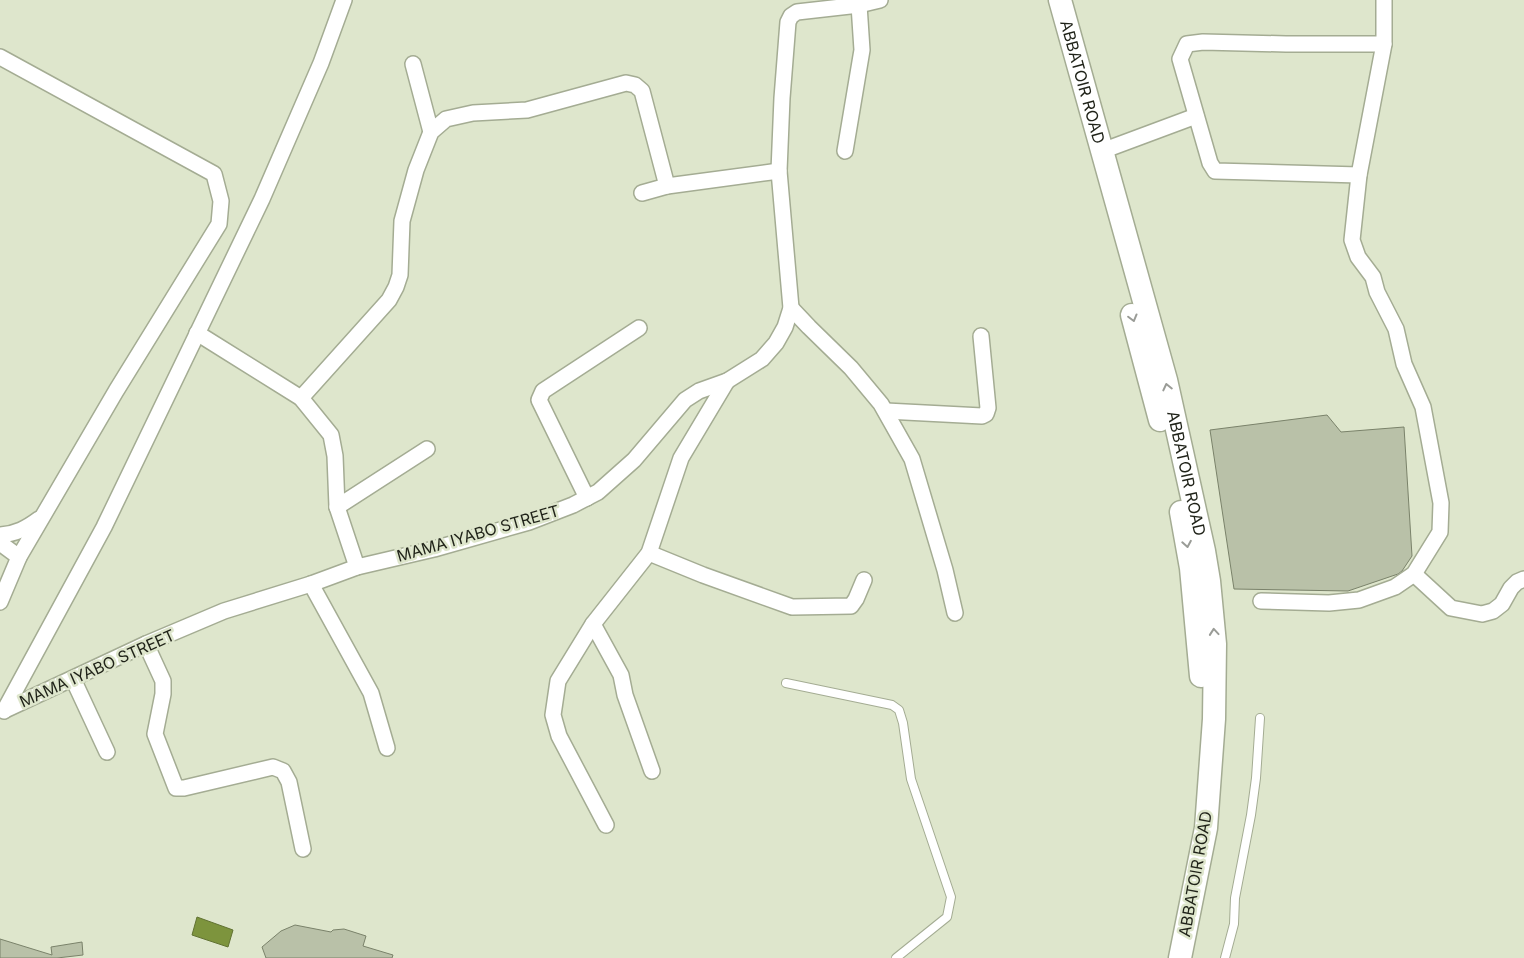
<svg xmlns="http://www.w3.org/2000/svg" width="1524" height="958" font-family="Inter,sans-serif">
	<rect width="100%" height="100%" fill="#dee6cc"/>
	<!-- water -->
	<path fill="#7d943d" stroke="#617232" d="M197,917L233,930L228,947L192,935Z"/>
	<!-- building -->
	<g fill="#b9c1a8" stroke="#7a826a">
		<path d="M1327,415L1341,432L1404,427L1412,556L1402,571L1398,574L1348,591L1234,589L1210,430Z"/>
		<path d="M295,925L331,932L333,930L344,929L366,936L363,946L393,955L392,958H266L262,947L281,931Z"/>
		<path d="M0,939L52,955L51,947L82,942L83,955L57,958H0Z"/>
	</g>
	<g fill="none" stroke-linecap="round" stroke-linejoin="round">
		<!-- lane casing -->
		<g stroke="#a4ac93" stroke-width="10">
			<g id="lane">
				<path d="M786,683L892,705L899,710L903,723L911,779L951,897L947,917L896,958"/>
				<path d="M1225,958L1234,924L1235,898L1251,815L1256,778L1260,718"/>
			</g>
		</g>
		<!-- street casing -->
		<g stroke="#a4ac93" stroke-width="18">
			<g id="street">
				<path d="M0,57L214,174L221,201L219,224L116,391L19,557L0,602"/>
				<path d="M413,64L431,132"/>
				<path d="M845,151L862,50L859,5"/>
				<path d="M1102,151L1196,116"/>
				<path d="M1359,175L1215,171L1210,163L1180,59L1187,44L1203,42L1286,44H1384"/>
				<path d="M642,193L667,186L779,171"/>
				<path d="M791,308L809,327L851,368L881,404L912,459L945,570L955,613"/>
				<path d="M197,333L301,398L331,435L335,456L337,507L357,567"/>
				<path d="M301,398L389,300L396,287L400,275L402,221L416,170L431,132L446,119L473,113L527,110L626,83L635,85L642,91L667,186"/>
				<path d="M886,411L982,416L986,414L988,408L981,336"/>
				<path d="M587,498L539,400L543,391L639,328"/>
				<path d="M337,507L427,449"/>
				<path d="M0,535C16,534 27,528 39,519"/>
				<path d="M0,543L19,557"/>
				<path d="M649,553L703,575L792,607L851,606L856,599L864,580"/>
				<path d="M1414,574L1451,608L1482,614L1493,611L1502,604L1511,588L1517,582L1524,579"/>
				<path d="M311,584L371,693L387,748"/>
				<path d="M1261,601L1329,603L1359,600L1395,587L1414,574L1440,532L1441,503L1423,407L1404,364L1396,329L1377,292L1373,277L1358,257L1352,240L1359,175L1384,44V0"/>
				<path d="M593,624L621,675L625,695L652,771"/>
				<path d="M146,644L163,681V694L155,734L176,788H184L273,767L283,771L289,782L303,849"/>
				<path d="M73,679L107,752"/>
				<path d="M5,710L146,644L224,611L311,584L357,567L434,549L529,522L573,505L598,492L634,460L685,400L699,391L727,381L762,359L776,343L785,327L791,308L779,171L782,98L788,22L791,16L797,12L859,5L880,0"/>
				<path d="M4,711L104,527L262,199L321,63L344,0"/>
				<path d="M606,825L559,736L553,715L558,681L593,624L649,553L681,458L727,381"/>
			</g>
		</g>
		<!-- secondary casing -->
		<g stroke="#a4ac93" stroke-width="25">
			<g id="secondary">
				<path id="s1" d="M1060,0L1166,380L1204,551L1209,581L1215,644L1214,719L1206,828L1180,958"/>
				<path d="M1132,315L1160,420"/>
				<path d="M1181,512L1191,568L1201,676"/>
			</g>
		</g>
		<!-- lane -->
		<use href="#lane" stroke="#fff" stroke-width="8"/>
		<!-- street -->
		<use href="#street" stroke="#fff" stroke-width="15"/>
		<!-- secondary -->
		<use href="#secondary" stroke="#fff" stroke-width="22"/>
	</g>
	<!-- one-way arrows -->
	<defs><path id="oneway-chevron" d="M-2-3.5L2.5 0L-2 3.5" fill="none" stroke-width="1.6" stroke-linecap="round" stroke-linejoin="round" transform="scale(1.25)"/></defs>
	<g stroke="#9a9c97">
		<use href="#oneway-chevron" transform="translate(1133 318) rotate(75)"/>
		<use href="#oneway-chevron" transform="translate(1167 387) rotate(-103)"/>
		<use href="#oneway-chevron" transform="translate(1187 544) rotate(80)"/>
		<use href="#oneway-chevron" transform="translate(1214 632) rotate(-95)"/>
	</g>
	<g text-anchor="middle" stroke-width="5" stroke-linejoin="round" paint-order="stroke">
		<!-- street labels -->
		<g font-size="16" fill="#1f2218" stroke="#dee6cc">
			<text dy="6" stroke="none"><textPath href="#s1" startOffset="85">ABBATOIR ROAD</textPath></text>
			<text dy="6" stroke="none"><textPath href="#s1" startOffset="490">ABBATOIR ROAD</textPath></text>
			<text transform="translate(478 533) rotate(-16)" y="6">MAMA IYABO STREET</text>
			<text transform="translate(97 668) rotate(-24)" y="6">MAMA IYABO STREET</text>
			<text transform="translate(1195 874) rotate(-80)" y="6">ABBATOIR ROAD</text>
		</g>
	</g>
</svg>
